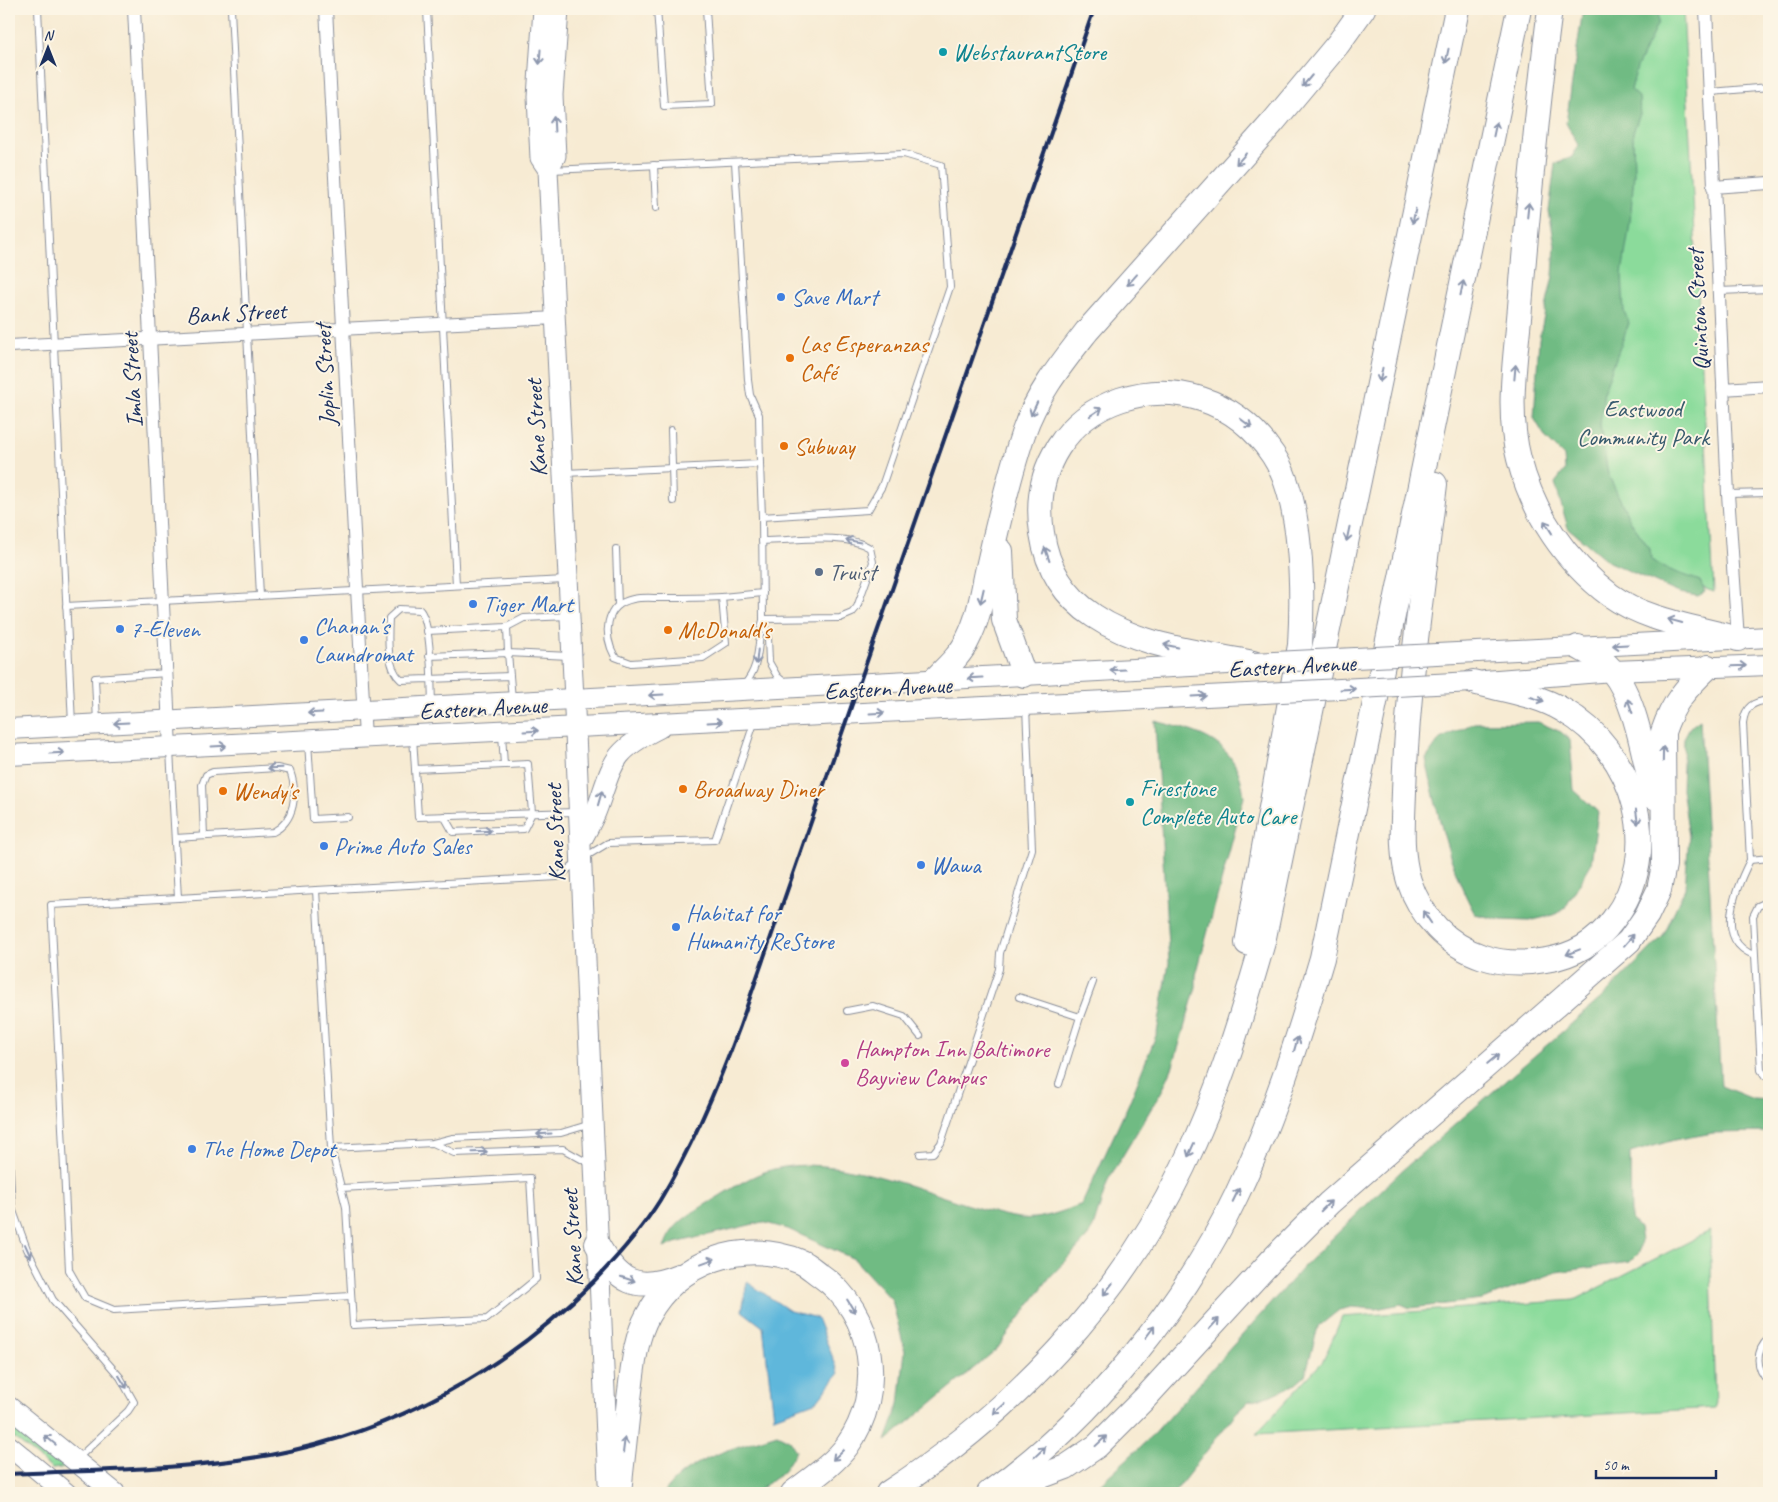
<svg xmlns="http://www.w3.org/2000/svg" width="1778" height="1502" font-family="Caveat,sans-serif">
	<rect width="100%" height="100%" fill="#fcf5e5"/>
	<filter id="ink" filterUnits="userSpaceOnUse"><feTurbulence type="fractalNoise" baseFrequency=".02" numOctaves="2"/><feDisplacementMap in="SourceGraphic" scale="10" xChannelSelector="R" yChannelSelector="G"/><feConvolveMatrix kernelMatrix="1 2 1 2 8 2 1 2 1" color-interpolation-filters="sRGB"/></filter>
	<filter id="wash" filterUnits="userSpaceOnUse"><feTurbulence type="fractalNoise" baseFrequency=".0096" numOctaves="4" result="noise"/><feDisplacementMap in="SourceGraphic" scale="20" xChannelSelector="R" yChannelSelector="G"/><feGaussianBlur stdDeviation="1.12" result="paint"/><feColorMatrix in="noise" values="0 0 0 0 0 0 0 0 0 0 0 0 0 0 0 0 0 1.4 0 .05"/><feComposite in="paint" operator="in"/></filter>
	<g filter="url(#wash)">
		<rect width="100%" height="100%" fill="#f7ebd3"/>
		<!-- green -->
		<g fill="#8bdb9b" stroke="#53857c">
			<path d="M1617,9H1683L1714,592L1658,571L1590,476Z"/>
			<path d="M1710,1231L1715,1408L1256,1434L1323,1361L1342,1317L1574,1300Z"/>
			<path d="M9,1419L68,1467L52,1469L9,1434Z"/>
		</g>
		<!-- forest -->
		<g fill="#70bb83" stroke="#467570">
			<path d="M1583,9H1658V23L1637,67L1631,90L1639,97L1640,114L1633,132L1634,174L1630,223L1622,274L1624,311L1629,323L1604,390L1600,425L1608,474L1631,522L1650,549L1651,560L1670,570L1700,581L1705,592L1698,596L1679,593L1609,562L1568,528L1555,483L1565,470L1564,456L1546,438L1534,418L1539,339L1553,276L1555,245L1549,211L1555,164L1572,157L1578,145L1566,123Z"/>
			<path d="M1700,720L1721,1086L1753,1099L1769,1100V1132L1713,1133L1674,1140L1630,1153L1631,1219L1639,1228L1641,1241L1639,1253L1630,1262L1557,1272L1482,1300L1410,1308L1401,1304L1376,1309L1352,1307L1339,1310L1318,1327L1305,1376L1296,1384L1272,1395L1249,1401L1236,1413L1174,1493H1090L1150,1438L1304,1266L1399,1173L1607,993L1663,936L1685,888L1689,836L1682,789L1684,738L1690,727Z"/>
			<path d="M1155,721C1202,733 1238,741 1244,797L1196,975V987L1173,1066L1163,1089L1108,1180L1093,1228L1086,1239L1050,1277L997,1349L886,1441L899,1404L905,1351L892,1300L854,1259L788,1229L762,1222L675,1243L664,1248C671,1223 692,1213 713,1200C733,1188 751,1175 774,1169C833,1154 912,1187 968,1205C986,1210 1016,1221 1035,1218C1051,1216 1067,1210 1082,1204L1129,1103L1157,1033L1169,963Z"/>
			<path d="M1538,722L1561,732L1570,740L1574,790L1598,812L1591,864L1565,908L1554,915L1529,921L1501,920L1475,914C1449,867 1437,812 1426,759L1440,739L1474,723Z"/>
			<path d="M777,1434L789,1440L796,1451L783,1472L755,1493H664C685,1459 741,1446 777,1434Z"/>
		</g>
		<!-- water -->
		<path fill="#5eb7db" stroke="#3c739c" d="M747,1282L790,1311L817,1318L839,1373L817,1401L774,1417L763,1327L742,1311Z"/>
	</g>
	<g filter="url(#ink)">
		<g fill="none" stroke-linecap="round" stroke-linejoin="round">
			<!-- lane casing -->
			<g stroke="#898d98" stroke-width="8">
				<g id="lane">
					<path d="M38,9L72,724"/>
					<path d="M231,9L260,596"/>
					<path d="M427,9L456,585"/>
					<path d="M657,9L664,106L712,104L706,9"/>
					<path d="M1711,92L1769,87"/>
					<path d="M735,162L748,380L750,395L759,415L760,464"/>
					<path d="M654,165L656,208"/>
					<path d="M551,170L904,154L941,165L950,287L882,486L868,510L762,517L763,619L768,637L769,662L777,676L785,683"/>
					<path d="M1719,291L1769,289"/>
					<path d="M671,430L673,501"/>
					<path d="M565,473L760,464L762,517"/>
					<path d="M1728,494L1769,493"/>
					<path d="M762,541C792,541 845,532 870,548L873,562L857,607L852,613L840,618L763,619"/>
					<path d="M616,549L618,605"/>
					<path d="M722,597L726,643L703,658L631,663L615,657C603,635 604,605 633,599C642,597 652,598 660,598C681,598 701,598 722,597Z"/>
					<path d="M722,597L763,593"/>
					<path d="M66,606L565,580"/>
					<path d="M507,627L524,618L568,616"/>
					<path d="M427,631L507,627L508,653L569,656"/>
					<path d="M429,656L508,653L510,676"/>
					<path d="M744,685C762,664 756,645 763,620"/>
					<path d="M1769,700C1753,702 1745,706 1743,723L1750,860L1769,858"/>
					<path d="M432,705C431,683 432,625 420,610L399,609L389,618C388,637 386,667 401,680L510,676L512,699"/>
					<path d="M97,723L95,678L167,673"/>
					<path d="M502,734L504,765"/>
					<path d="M413,737L418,817L575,812"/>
					<path d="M308,742L313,819L348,817"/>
					<path d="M170,750L178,898L316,890L331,1148L433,1143L453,1138L561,1133L591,1124"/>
					<path d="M415,769L528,764L532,813L524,829L453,832L444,816"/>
					<path d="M175,838L273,832C295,821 298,793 290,771L277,768L213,772L206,775L202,785L204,836"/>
					<path d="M585,857L608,843L715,840L754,723"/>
					<path d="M1750,860C1736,888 1713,940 1754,955"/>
					<path d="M316,890L558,877L577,862"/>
					<path d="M178,898L51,905L69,1270L85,1298L114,1310L351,1296"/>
					<path d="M1769,901L1758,906L1753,916L1761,1070L1765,1076L1769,1078"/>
					<path d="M1019,997L1080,1017L1059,1084"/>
					<path d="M847,1011L873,1006L904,1016L920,1036"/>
					<path d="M1080,1017L1093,982"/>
					<path d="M433,1143L454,1153L563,1149L590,1164"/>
					<path d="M331,1148L346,1207L353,1325L487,1319L536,1279L530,1178L341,1188"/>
					<path d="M9,1153L12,1208L27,1249L53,1300L120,1377L134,1402L128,1411L77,1459"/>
					<path d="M920,1154L933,1153L941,1143L999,969L1000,953L1032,849L1026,707"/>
					<path d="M1769,1338C1755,1351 1755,1368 1769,1382"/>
				</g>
			</g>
			<!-- street casing -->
			<g stroke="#898d98" stroke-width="14">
				<g id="street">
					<path d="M134,9L170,748"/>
					<path d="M326,9L365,738"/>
					<path d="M1706,9L1728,494L1738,639"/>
					<path d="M1713,187L1769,183"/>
					<path d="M9,346L556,318"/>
					<path d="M1723,389L1769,386"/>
				</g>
			</g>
			<!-- secondary casing -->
			<g stroke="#898d98" stroke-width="21">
				<g id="secondary">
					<path d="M543,9L537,97L540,158L548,170L574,699"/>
					<path d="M548,170L556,156L553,95L559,9"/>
				</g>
			</g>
			<!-- primary casing -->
			<g stroke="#898d98" stroke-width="22">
				<g id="primary">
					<path d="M1477,652L1769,637"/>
					<path d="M1485,681L1613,671L1769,665"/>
					<path d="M574,699L609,1493"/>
					<path d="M9,729L1228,664"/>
					<path d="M9,755L1247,694"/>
					<path d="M581,841C587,830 594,818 598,806C614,760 613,751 659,728"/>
					<path d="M9,1407L115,1493"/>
					<path d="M9,1446L66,1493"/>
				</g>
			</g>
			<!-- highway casing -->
			<g stroke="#898d98" stroke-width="26">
				<g id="highway">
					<path d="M1550,9C1537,108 1528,208 1520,307C1516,356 1506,410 1519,459C1533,513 1565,561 1610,595C1646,621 1696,627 1738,639"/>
					<path d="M1435,484C1423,586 1407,689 1404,792C1403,822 1400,853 1409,881C1421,917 1447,945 1483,957C1504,964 1524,964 1546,960C1573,956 1597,942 1613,920C1665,853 1636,751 1563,710C1536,694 1503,690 1473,682"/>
					<path d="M1001,551L1004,620L1024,675"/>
					<path d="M1578,647C1591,654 1603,659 1612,671C1637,701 1644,760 1654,797"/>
					<path d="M934,680C946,668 961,655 968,639C980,616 983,588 989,563C999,519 1009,476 1023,434C1036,395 1062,363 1087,331L1273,122L1338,44L1363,9"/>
					<path d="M1247,943L1300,645C1303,593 1303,500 1273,455C1196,339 1021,397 1042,533C1047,568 1065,597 1094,616C1140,647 1200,652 1253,663"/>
					<path d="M597,1244C618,1282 636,1293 678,1276"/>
					<path d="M1007,1489L1066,1467L1097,1446L1146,1397L1271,1261L1329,1203L1629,941L1647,915L1659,890L1664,865L1663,732C1673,702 1686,688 1708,667"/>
					<path d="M619,1493C622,1462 626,1431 629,1399C633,1371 634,1340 648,1315C678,1261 744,1238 801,1262C808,1265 814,1271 820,1275C875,1313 886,1392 847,1446C834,1464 811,1479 793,1493"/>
					<path d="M888,1493C1012,1413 1119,1301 1183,1167C1218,1095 1241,1019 1263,942L1457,9"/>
					<path d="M989,1493C1090,1421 1182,1309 1236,1196C1273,1119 1298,1039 1322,958L1519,9"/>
				</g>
			</g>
			<!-- lane -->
			<use href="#lane" stroke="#fff" stroke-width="6"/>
			<!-- street -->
			<use href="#street" stroke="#fff" stroke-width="12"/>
			<!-- secondary -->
			<use href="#secondary" stroke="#fff" stroke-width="19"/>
			<!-- primary -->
			<use href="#primary" stroke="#fff" stroke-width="20"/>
			<!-- highway -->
			<use href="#highway" stroke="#fff" stroke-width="24"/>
			<!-- rail -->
			<path stroke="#1b2f5e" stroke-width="4" d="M9,1474C96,1470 184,1470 270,1455C395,1432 506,1370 595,1280C618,1256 642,1229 660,1200C693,1145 718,1086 740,1026L1094,9"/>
			<!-- primary-bridge casing -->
			<g stroke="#898d98" stroke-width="22" stroke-linecap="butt">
				<g id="primary-bridge">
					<path d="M1253,663L1477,652"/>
					<path d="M1247,694L1473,682"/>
				</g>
			</g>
			<!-- primary-bridge -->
			<use href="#primary-bridge" stroke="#fff" stroke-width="20"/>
		</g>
		<!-- one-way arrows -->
		<defs><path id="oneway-shaft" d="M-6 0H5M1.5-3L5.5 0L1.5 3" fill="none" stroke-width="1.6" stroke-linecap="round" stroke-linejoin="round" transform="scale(1.25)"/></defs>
		<g stroke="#8d97ae">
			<use href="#oneway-shaft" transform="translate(1447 56) rotate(102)"/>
			<use href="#oneway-shaft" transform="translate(540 57) rotate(94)"/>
			<use href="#oneway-shaft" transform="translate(1307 81) rotate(130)"/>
			<use href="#oneway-shaft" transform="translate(554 124) rotate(-93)"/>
			<use href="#oneway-shaft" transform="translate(1495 129) rotate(-78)"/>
			<use href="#oneway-shaft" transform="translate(1241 159) rotate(132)"/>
			<use href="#oneway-shaft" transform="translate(1528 210) rotate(-84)"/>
			<use href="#oneway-shaft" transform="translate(1414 216) rotate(102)"/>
			<use href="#oneway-shaft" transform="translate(1132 280) rotate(132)"/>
			<use href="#oneway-shaft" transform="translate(1462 288) rotate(-78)"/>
			<use href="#oneway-shaft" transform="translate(1515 372) rotate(-85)"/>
			<use href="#oneway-shaft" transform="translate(1381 375) rotate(102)"/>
			<use href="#oneway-shaft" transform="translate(1034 409) rotate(115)"/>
			<use href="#oneway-shaft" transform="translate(1096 412) rotate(-34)"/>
			<use href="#oneway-shaft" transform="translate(1246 423) rotate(37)"/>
			<use href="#oneway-shaft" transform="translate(1548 527) rotate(-122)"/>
			<use href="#oneway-shaft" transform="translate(1348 534) rotate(102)"/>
			<use href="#oneway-shaft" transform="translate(853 541) rotate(-169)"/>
			<use href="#oneway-shaft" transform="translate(1047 554) rotate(-109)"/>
			<use href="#oneway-shaft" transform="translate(982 596) rotate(103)"/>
			<use href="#oneway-shaft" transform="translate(1675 621) rotate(-165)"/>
			<use href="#oneway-shaft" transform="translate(1620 645) rotate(177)"/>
			<use href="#oneway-shaft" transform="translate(1171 646) rotate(-168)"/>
			<use href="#oneway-shaft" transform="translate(757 657) rotate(96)"/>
			<use href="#oneway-shaft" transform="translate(1739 666) rotate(-2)"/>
			<use href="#oneway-shaft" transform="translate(1117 670) rotate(177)"/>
			<use href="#oneway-shaft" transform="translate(975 678) rotate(177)"/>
			<use href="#oneway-shaft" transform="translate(1348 689) rotate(-3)"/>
			<use href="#oneway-shaft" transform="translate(656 695) rotate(177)"/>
			<use href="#oneway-shaft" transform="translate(1199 696) rotate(-3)"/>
			<use href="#oneway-shaft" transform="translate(1537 699) rotate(18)"/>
			<use href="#oneway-shaft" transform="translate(1630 706) rotate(-109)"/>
			<use href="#oneway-shaft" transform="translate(315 713) rotate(177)"/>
			<use href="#oneway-shaft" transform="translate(877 713) rotate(-3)"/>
			<use href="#oneway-shaft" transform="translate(715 722) rotate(-3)"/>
			<use href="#oneway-shaft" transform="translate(121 723) rotate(177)"/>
			<use href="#oneway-shaft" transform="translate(531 731) rotate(-3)"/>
			<use href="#oneway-shaft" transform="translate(219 746) rotate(-3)"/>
			<use href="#oneway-shaft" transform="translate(57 753) rotate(-3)"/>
			<use href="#oneway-shaft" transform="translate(1663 754) rotate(-89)"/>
			<use href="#oneway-shaft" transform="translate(275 768) rotate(178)"/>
			<use href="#oneway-shaft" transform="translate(600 798) rotate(-74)"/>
			<use href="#oneway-shaft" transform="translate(1637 817) rotate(82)"/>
			<use href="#oneway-shaft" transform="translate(484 831) rotate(-2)"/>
			<use href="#oneway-shaft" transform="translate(1427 917) rotate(-124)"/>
			<use href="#oneway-shaft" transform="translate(1629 940) rotate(-49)"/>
			<use href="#oneway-shaft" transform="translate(1573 952) rotate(159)"/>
			<use href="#oneway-shaft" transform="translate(1296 1044) rotate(-74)"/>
			<use href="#oneway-shaft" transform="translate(1493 1059) rotate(-40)"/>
			<use href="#oneway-shaft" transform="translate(544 1134) rotate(177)"/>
			<use href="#oneway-shaft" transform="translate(1191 1150) rotate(114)"/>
			<use href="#oneway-shaft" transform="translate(480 1152) rotate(-2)"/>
			<use href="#oneway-shaft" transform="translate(1236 1195) rotate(-64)"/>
			<use href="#oneway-shaft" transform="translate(1326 1206) rotate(-45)"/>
			<use href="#oneway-shaft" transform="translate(28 1251) rotate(66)"/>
			<use href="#oneway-shaft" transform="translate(708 1261) rotate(-20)"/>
			<use href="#oneway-shaft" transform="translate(628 1279) rotate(18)"/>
			<use href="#oneway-shaft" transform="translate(1108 1289) rotate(128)"/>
			<use href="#oneway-shaft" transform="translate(851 1306) rotate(59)"/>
			<use href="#oneway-shaft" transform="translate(1214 1324) rotate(-47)"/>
			<use href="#oneway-shaft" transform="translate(1150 1332) rotate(-53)"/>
			<use href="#oneway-shaft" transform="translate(123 1382) rotate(58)"/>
			<use href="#oneway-shaft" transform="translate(999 1409) rotate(138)"/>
			<use href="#oneway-shaft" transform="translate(50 1440) rotate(-141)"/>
			<use href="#oneway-shaft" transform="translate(1101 1441) rotate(-43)"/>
			<use href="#oneway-shaft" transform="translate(624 1445) rotate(-83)"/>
			<use href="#oneway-shaft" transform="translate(1040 1452) rotate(-43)"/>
			<use href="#oneway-shaft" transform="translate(838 1455) rotate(136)"/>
		</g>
	</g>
	<!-- markers -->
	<g fill="#0f9aa8" stroke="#fcf5e5" stroke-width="2">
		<circle cx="943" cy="52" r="5"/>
		<circle cx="1130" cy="802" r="5"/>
	</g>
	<g fill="#3f7fe0" stroke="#fcf5e5" stroke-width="2">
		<circle cx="781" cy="297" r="5"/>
		<circle cx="473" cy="604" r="5"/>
		<circle cx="120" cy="629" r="5"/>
		<circle cx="304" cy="640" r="5"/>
		<circle cx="324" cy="846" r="5"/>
		<circle cx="921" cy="865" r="5"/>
		<circle cx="676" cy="927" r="5"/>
		<circle cx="192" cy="1149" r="5"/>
	</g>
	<g fill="#e8710a" stroke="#fcf5e5" stroke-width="2">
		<circle cx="790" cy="358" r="5"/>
		<circle cx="784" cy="446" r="5"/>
		<circle cx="668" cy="630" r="5"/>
		<circle cx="683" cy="789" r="5"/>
		<circle cx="223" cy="791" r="5"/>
	</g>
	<circle fill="#5c6f8a" stroke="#fcf5e5" stroke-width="2" cx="819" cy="572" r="5"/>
	<circle fill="#d1479c" stroke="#fcf5e5" stroke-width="2" cx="845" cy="1063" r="5"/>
	<g text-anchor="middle" stroke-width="4" stroke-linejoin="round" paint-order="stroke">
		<!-- culture labels -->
		<g font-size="24" fill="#0d838f" stroke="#fcf5e5" text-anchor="start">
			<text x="953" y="60">WebstaurantStore</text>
			<text x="1140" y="796">Firestone<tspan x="1140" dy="28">Complete Auto Care</tspan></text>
		</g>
		<!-- shop labels -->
		<g font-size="24" fill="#366cbe" stroke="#fcf5e5" text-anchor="start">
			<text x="791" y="305">Save Mart</text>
			<text x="483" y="612">Tiger Mart</text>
			<text x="314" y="634">Chanan's<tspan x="314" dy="28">Laundromat</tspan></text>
			<text x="130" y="637">7-Eleven</text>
			<text x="334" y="854">Prime Auto Sales</text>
			<text x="931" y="873">Wawa</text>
			<text x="686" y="921">Habitat for<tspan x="686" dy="28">Humanity ReStore</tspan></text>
			<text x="202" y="1157">The Home Depot</text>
		</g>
		<!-- street labels -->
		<g font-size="24" fill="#1b2f5e" stroke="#fcf5e5">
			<text transform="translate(1698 310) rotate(-93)" y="8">Quinton Street</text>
			<text transform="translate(236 313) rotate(-3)" y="8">Bank Street</text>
			<text transform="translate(325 375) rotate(-93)" y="8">Joplin Street</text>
			<text transform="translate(132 380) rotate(-93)" y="8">Imla Street</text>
			<text transform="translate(536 428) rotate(-93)" y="8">Kane Street</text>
			<text transform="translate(1292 666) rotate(-3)" y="8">Eastern Avenue</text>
			<text transform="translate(888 688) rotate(-3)" y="8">Eastern Avenue</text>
			<text transform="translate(483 708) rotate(-3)" y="8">Eastern Avenue</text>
			<text transform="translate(555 833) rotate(-92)" y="8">Kane Street</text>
			<text transform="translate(572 1238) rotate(-93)" y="8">Kane Street</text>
		</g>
		<!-- food labels -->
		<g font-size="24" fill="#c56008" stroke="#fcf5e5" text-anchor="start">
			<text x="800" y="352">Las Esperanzas<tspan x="800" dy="28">Café</tspan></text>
			<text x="794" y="454">Subway</text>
			<text x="678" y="638">McDonald's</text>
			<text x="693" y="797">Broadway Diner</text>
			<text x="233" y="799">Wendy's</text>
		</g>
		<!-- park labels -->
		<g font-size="24" fill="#375a6d" stroke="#fcf5e5">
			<text x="1643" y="417">Eastwood<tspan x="1643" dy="28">Community Park</tspan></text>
		</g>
		<!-- service labels -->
		<g font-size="24" fill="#4e5e75" stroke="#fcf5e5" text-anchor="start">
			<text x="829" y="580">Truist</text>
		</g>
		<!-- hotel labels -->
		<g font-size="24" fill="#b23c85" stroke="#fcf5e5" text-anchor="start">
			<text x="855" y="1057">Hampton Inn Baltimore<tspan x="855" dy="28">Bayview Campus</tspan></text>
		</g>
	</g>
	<!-- margin -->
	<rect width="1778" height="1502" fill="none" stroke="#fcf5e5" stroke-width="30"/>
	<!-- north arrow -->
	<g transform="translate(48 48)" stroke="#fcf5e5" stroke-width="4" paint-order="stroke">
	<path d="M0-4L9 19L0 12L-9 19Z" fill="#1b2f5e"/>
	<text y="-8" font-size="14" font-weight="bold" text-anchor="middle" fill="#1b2f5e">N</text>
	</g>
	<!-- scale -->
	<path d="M1596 1470v8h120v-8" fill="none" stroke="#1b2f5e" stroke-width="2.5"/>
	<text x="1603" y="1470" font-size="15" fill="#1b2f5e" stroke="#fcf5e5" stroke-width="4" paint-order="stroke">50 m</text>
</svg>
